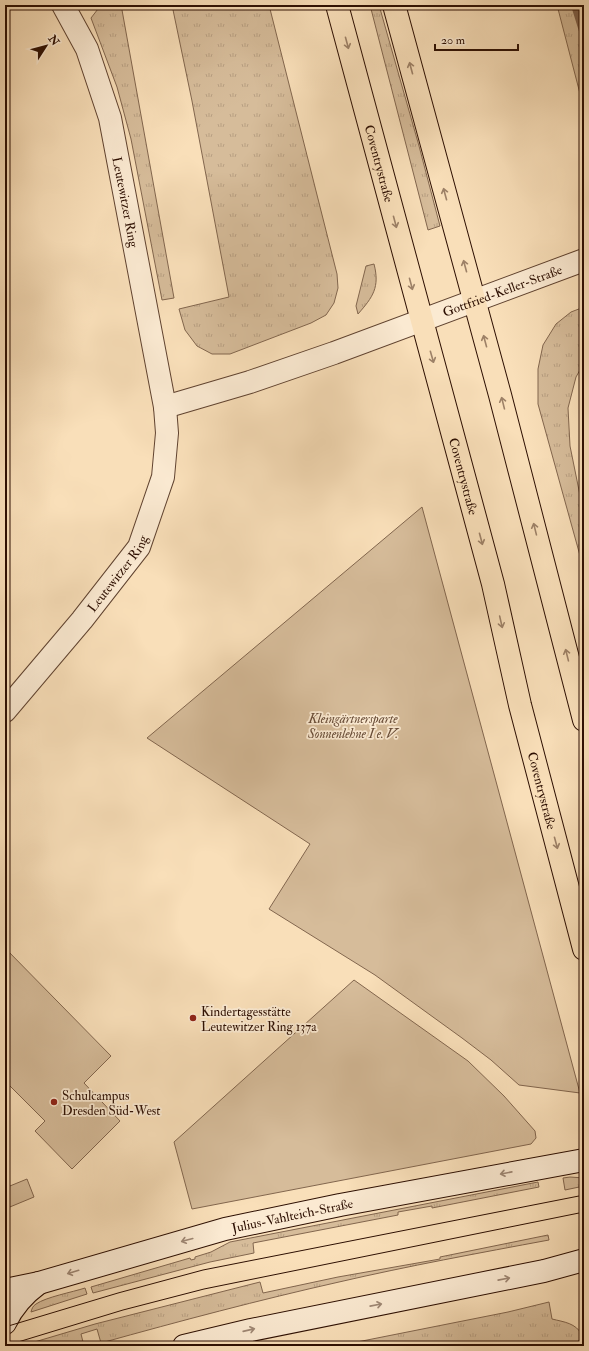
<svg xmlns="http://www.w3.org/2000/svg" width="589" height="1351" font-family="'IM FELL Double Pica',serif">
	<defs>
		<pattern id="grass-tufts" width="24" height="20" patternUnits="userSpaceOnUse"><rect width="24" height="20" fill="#d6bc9a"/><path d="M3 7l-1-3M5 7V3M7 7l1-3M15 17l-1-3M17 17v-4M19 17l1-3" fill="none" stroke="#b8a083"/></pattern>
	</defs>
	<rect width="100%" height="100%" fill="#f9dfb9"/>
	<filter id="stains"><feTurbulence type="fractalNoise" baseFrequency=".005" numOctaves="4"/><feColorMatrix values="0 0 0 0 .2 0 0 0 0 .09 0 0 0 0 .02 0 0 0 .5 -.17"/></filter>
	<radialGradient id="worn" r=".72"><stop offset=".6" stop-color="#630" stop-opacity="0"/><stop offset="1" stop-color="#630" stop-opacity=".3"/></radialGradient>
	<!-- grass -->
	<g fill="url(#grass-tufts)" stroke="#82664e">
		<path d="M101,5H118L122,10L174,298L162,300L131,139L117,87L91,18Z"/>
		<path d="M172,5H269L337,274L338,288L334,303L326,315L311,323L230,354H212L197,346L185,330L179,309L229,297L192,101Z"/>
		<path d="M370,5H379L419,146L440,226L428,230Z"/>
		<path d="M557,5H584V109Z"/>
		<path d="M374,264C380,287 373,297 358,314L356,306L366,266Z"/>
		<path d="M584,307V363L576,377L568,408L570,446L584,515V570L538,404V369L543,345L556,324L571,312Z"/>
		<path d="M570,1177L584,1178V1186L565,1190L563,1178Z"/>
		<path d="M538,1182L539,1187L432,1208V1206L398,1212V1215L253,1243L254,1253L210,1262L93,1293L91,1287L190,1258L191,1260L195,1259V1257L211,1252L230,1242Z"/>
		<path d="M548,1235L549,1240C479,1253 408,1266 339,1282C259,1300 180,1321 101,1343L97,1329L81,1334L84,1346H21L95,1324L260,1282L263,1293L338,1277L440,1259V1257Z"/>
		<path d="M85,1288L87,1294L31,1312C32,1308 33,1306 36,1304C46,1297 73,1292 85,1288Z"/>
		<path d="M549,1302L552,1319C564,1322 576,1323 582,1335L576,1346H337L508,1312Z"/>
	</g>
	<!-- garden -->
	<g fill="#d6bc9a" stroke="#82664e">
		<path d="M422,507L580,1093L519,1085L491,1060L462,1038L375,975L269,909L310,844L147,738Z"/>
		<path d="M5,948L111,1056L84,1083L120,1121L72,1169L35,1131L45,1121L5,1081Z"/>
		<path d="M354,980L468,1061L504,1096L535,1131L536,1138L531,1144L192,1209L174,1142Z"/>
		<path d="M27,1179L34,1197L5,1209V1188Z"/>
	</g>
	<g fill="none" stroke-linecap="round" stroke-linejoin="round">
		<!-- stream -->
		<path stroke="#7e614b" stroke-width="8" d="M575,5L584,34"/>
		<!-- street casing -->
		<g stroke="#604330" stroke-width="24">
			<g id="street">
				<path id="s1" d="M165,407L250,382L334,353L584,260"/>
				<path id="s2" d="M5,711L82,620L139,547L163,477L167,433L165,407L110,118L87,49L63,5"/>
			</g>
		</g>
		<!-- secondary casing -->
		<g stroke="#2d0f02" stroke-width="24">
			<g id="secondary">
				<path id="s3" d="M5,1290L39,1283L225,1229L340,1205L584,1160"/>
				<path d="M5,1323C13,1306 24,1294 39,1283"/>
				<path d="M184,1346L251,1330L544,1271L584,1260"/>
			</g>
		</g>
		<!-- primary casing -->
		<g stroke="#2d0f02" stroke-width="24">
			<g id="primary">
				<path id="s4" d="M337,5L493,584L520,705L584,949"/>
				<path d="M394,5L500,395L584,720"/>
			</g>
		</g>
		<!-- street -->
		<use href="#street" stroke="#fbead2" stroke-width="22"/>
		<!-- secondary -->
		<use href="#secondary" stroke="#fbead2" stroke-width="22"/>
		<!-- primary -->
		<use href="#primary" stroke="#f9dfb9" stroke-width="22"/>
		<!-- tram -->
		<g stroke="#2d0f02" stroke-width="1">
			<path d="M5,1327L118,1293L203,1270L584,1195"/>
			<path d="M5,1346L123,1310L204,1289L584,1212"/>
		</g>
	</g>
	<!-- one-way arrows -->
	<defs><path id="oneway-shaft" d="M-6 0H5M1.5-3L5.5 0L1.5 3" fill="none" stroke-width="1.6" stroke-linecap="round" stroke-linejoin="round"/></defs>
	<g stroke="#9d8167">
		<use href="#oneway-shaft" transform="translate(347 43) rotate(75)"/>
		<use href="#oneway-shaft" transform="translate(411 68) rotate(-105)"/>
		<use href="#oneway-shaft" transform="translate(445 194) rotate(-105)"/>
		<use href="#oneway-shaft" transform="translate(395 222) rotate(75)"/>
		<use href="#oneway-shaft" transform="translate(465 266) rotate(-105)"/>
		<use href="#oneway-shaft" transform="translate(411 284) rotate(75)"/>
		<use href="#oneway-shaft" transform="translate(485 341) rotate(-105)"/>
		<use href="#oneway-shaft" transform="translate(432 357) rotate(74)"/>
		<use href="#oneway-shaft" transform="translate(503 403) rotate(-104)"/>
		<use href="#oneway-shaft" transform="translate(535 529) rotate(-104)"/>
		<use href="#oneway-shaft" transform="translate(481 539) rotate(75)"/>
		<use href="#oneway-shaft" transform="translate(501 622) rotate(77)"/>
		<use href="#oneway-shaft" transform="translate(567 655) rotate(-104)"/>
		<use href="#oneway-shaft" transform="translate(556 843) rotate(75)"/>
	</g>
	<g stroke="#9e8774">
		<use href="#oneway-shaft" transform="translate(506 1173) rotate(169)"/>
		<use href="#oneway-shaft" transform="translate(187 1240) rotate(165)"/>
		<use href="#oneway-shaft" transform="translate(73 1272) rotate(163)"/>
		<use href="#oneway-shaft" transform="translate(504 1279) rotate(-11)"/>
		<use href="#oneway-shaft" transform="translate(376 1305) rotate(-11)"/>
		<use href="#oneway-shaft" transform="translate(249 1330) rotate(-13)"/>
	</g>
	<!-- markers -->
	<g fill="#8f2418" stroke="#fbead2" stroke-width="1.5">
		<circle cx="193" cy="1018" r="4"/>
		<circle cx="54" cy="1102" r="4"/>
	</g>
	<g text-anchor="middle" stroke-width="3.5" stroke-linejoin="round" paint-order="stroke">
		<!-- street labels -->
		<g font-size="13" fill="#2d0f02" stroke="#fbead2">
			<text dy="5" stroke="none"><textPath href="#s4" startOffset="164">Coventrystraße</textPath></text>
			<text transform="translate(126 202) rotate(79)" y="5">Leutewitzer Ring</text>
			<text dy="5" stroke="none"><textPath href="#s1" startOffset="357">Gottfried-Keller-Straße</textPath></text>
			<text dy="5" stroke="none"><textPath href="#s4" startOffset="488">Coventrystraße</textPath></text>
			<text dy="5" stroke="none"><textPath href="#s2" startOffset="178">Leutewitzer Ring</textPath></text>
			<text dy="5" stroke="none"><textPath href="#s4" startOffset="812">Coventrystraße</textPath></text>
			<text dy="5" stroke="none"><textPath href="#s3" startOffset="297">Julius-Vahlteich-Straße</textPath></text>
		</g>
		<!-- park labels -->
		<g font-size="13" font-style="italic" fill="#684c37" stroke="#fbead2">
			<text x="353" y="723">Kleingärtnersparte<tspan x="353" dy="15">Sonnenlehne I e. V.</tspan></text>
		</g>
		<!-- poi labels -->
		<g font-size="13" fill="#2d0f02" stroke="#fbead2" text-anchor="start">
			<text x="201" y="1016">Kindertagesstätte<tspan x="201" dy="15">Leutewitzer Ring 137a</tspan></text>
			<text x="62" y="1100">Schulcampus<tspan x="62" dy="15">Dresden Süd-West</tspan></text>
		</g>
	</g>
	<!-- margin -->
	<rect width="589" height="1351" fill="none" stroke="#f9dfb9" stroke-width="20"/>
	<rect x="6" y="6" width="577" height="1339" fill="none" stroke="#2d0f02" stroke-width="2"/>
	<rect x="10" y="10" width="569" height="1331" fill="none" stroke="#2d0f02"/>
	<!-- north arrow -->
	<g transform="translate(46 46) rotate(54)" stroke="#fbead2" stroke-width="3" paint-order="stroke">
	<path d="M0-3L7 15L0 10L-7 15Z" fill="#2d0f02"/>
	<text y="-6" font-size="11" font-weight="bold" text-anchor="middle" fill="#2d0f02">N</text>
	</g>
	<!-- scale -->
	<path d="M435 44v6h83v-6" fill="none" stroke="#2d0f02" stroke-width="2"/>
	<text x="441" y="44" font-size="12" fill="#2d0f02" stroke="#fbead2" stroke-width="3" paint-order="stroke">20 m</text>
	<rect width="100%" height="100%" filter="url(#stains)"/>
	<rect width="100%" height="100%" fill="url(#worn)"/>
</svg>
